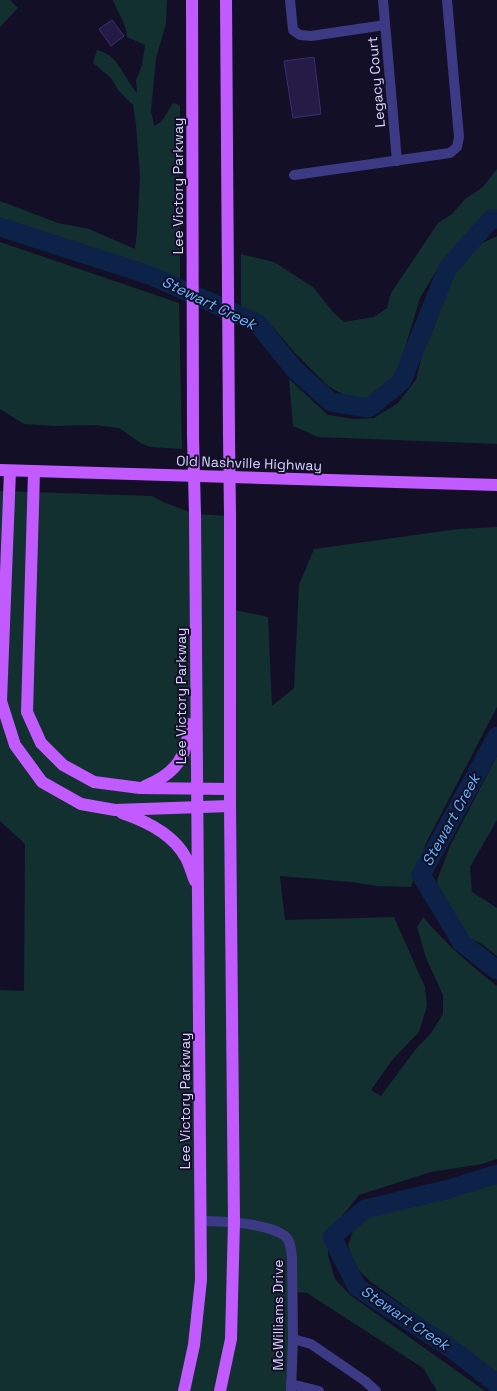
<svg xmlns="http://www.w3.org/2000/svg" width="497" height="1391" font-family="'Space Grotesk',sans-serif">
	<rect width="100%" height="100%" fill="#130f26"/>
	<!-- green -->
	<g fill="#12302f">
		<path d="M0,0H10L18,8L0,27Z"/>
		<path d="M113,0H167L166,24L156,58L151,110L154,126L162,121L173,103L180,105V281L85,246L24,229L0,220V201L58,223L89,229L135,249L137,232L140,176L136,125L133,105L118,90L111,78L93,63L97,50C119,55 123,77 137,93L136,80L142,65L145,45L127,37C127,24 117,12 113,0Z"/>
		<path d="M497,169V216L478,225L442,261L420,298L396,378L372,399H351L328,386L295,353L272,326L241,308V254L274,262L313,287L333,312L344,322L374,317L387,308L391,293L438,223L452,214L465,199L483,187Z"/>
		<path d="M497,236V444L318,437L293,426L289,379L328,415L354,419L374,418L398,403L416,380L423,351L434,328L442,294L455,268L476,246Z"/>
		<path d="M0,242L179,303L182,449L151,447L142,444L119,428L94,425L55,426L24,424L0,409Z"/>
		<path d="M0,491L152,496L163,502L195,514L230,516V609L268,617L272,706L294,688L299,585L314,549L458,529L497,527V707L426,843L411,887L378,886L351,882L280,876L285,920L394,917L425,987L427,1006L419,1032L393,1059L371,1090L381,1096L415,1050L431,1033L443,1014V995L426,958L417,927L423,917C445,943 470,965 497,986V1159L482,1164L431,1172L359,1195L328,1234V1255L335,1279L350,1295L485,1391H437L423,1368L307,1293L293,1292L291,1391H0V990L24,991L25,844L0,821Z"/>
		<path d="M497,756V820L470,867L472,892L497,908V956L482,944L465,936L442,903L437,880L451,844Z"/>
		<path d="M497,1183V1372L371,1282L355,1266L348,1245L354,1228L373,1214L426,1200L473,1191Z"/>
	</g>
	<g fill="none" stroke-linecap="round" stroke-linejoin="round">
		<!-- river -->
		<g stroke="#0c2248" stroke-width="19">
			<path d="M0,227L152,276L257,323L295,370L331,402L369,408L402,381L447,269L491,219H497"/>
			<path d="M497,736L421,875L462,943L497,970"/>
			<path d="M497,1174L449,1189L365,1209L332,1237L357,1287L452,1349L497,1384"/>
		</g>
	</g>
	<!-- building -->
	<g fill="#241b47" stroke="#3b2d73">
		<path d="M112,20L124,36L111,46L99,29Z"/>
		<path d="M314,57L321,114L293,118L284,61Z"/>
	</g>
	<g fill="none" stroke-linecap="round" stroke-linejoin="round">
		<!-- minor -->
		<g stroke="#3d3a85" stroke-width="10">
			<path d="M290,0L293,30L300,35L311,36L385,25"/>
			<path d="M383,0L397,161"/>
			<path d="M294,175L450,153L457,147L459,137L447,0"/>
			<path d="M201,1221C222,1221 268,1223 285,1236C291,1241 291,1251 292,1258L293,1339L291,1391"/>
			<path d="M293,1339L311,1344L365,1381L376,1391"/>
			<path d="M291,1384L319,1391"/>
		</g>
		<!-- major -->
		<g stroke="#c25bff" stroke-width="12">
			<path d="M192,0L193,436"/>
			<path d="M226,0L229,435"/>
			<path d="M0,470L497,485"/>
			<path d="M10,471L1,701L15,745L42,782L81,804L115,810L230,806"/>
			<path d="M34,472L27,712L41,743L63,765L94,782L140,788L230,789"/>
			<path d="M145,786C175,774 188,757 189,724"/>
			<path d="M122,813C146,821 174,835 186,858C190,865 192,874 195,881"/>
			<path d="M184,1391L194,1345L201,1280L195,514"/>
			<path d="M220,1391L231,1339L234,1222L230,806V516"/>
		</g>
		<!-- major-bridge -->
		<g stroke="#c25bff" stroke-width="12">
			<path d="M229,435L230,516"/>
			<path d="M193,436L195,514"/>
		</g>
	</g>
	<g text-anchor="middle" stroke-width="4" stroke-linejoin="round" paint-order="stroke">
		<!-- street labels -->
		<g font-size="14" fill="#d9d4ff" stroke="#130f26">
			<text transform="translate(376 82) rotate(-95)" y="5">Legacy Court</text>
			<text transform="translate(178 186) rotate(-90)" y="5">Lee Victory Parkway</text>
			<text transform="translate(249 463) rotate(2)" y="5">Old Nashville Highway</text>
			<text transform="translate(181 696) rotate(-90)" y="5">Lee Victory Parkway</text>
			<text transform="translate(185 1101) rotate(-90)" y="5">Lee Victory Parkway</text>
			<text transform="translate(278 1315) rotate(-90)" y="5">McWilliams Drive</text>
		</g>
		<!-- water labels -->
		<g font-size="15" font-style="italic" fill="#62b6ff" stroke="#130f26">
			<text transform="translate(209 303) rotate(26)" y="5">Stewart Creek</text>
			<text transform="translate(451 820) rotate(-61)" y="5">Stewart Creek</text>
			<text transform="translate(405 1318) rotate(34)" y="5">Stewart Creek</text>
		</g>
	</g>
</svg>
